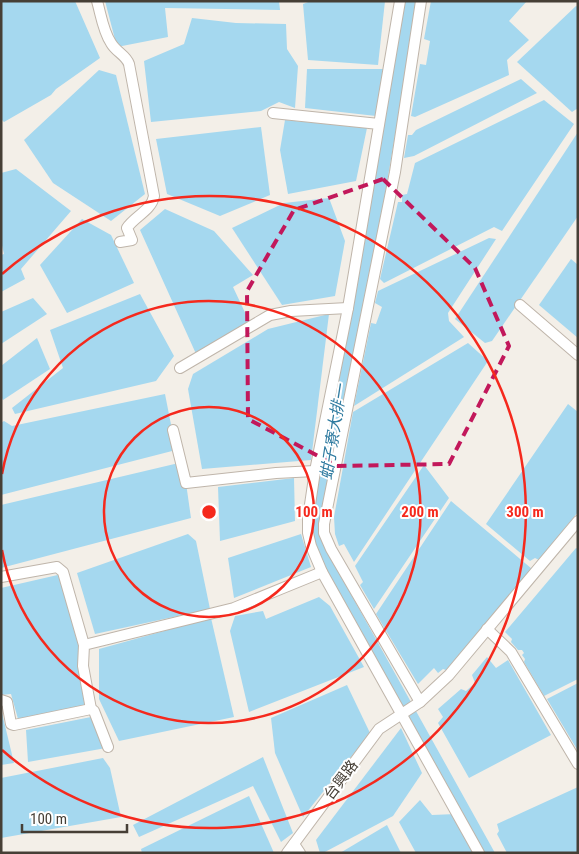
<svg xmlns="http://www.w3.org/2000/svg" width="579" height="854" font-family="'Roboto Condensed','Noto Sans TC',sans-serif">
	<rect width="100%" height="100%" fill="#f3efe8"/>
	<!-- water -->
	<g fill="#a5d8ef">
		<path d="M1,1H75L100,58L56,89L51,95L4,122L1,119Z"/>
		<path d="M105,1H279L280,10L165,8L168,37L117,47Z"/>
		<path d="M311,1H385L378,65L308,60L303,4Z"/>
		<path d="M401,1H418L384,200L321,527L333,562L495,853H484L403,706L320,564L309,521Z"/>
		<path d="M431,1H527L509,21L529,40L507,60L509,75L415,117L411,116L420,64L426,65L430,41L424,39Z"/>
		<path d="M576,6L578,7V108L572,112L517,62Z"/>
		<path d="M192,18L236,23L286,24L287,49L298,66L295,108L279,102L261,111L151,122L144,61L184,44Z"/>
		<path d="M307,69H384L376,116L305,108Z"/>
		<path d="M99,70L116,75L145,194L111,221L53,183L24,140Z"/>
		<path d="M521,79L537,93L414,156L404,158L408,135H412L416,130Z"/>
		<path d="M544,100L574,124L502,231L494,227L384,283L380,279L398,202H402V195L407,194L415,163Z"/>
		<path d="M285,120L367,128L356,181L288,194L280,150Z"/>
		<path d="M261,127L270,195L220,216L167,194L156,139Z"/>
		<path d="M578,132V216L492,341L485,343L455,319Z"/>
		<path d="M16,169L71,211L21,269L25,279L1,292V255L4,254L1,241V173Z"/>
		<path d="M329,198L345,241L335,296L282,305L232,228L284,203Z"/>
		<path d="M165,209L214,231L253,275L233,287L249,321L197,356L140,230Z"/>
		<path d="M82,219L111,235L134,283L67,313L40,265Z"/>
		<path d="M489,238L496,239L448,313L449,321L464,337L354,406L371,323L376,324L382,307L375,303L378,291Z"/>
		<path d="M571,259L578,265V338L539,305Z"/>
		<path d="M140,294L174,356L156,381L15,414L12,408L63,368L50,330Z"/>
		<path d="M33,298L47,314L1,344V312Z"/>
		<path d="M329,314L311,460L202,469L188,389L193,374L268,329Z"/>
		<path d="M37,338L50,369L3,400L1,396V366Z"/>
		<path d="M468,343L488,361L354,562L344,544L339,546L335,534L334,517L353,412Z"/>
		<path d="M165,394L176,450L1,495V423L4,421L12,426Z"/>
		<path d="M568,404L578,412V512L539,560L535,558L530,561L486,524Z"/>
		<path d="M183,462L191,518L1,568V505Z"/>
		<path d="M424,465L449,498L374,609L360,585L363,582L355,566Z"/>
		<path d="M294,478L295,521L220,541L218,487Z"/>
		<path d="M451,501L532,569L446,670L443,669L438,673L434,668L418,684L376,614Z"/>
		<path d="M188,534L196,541L210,609L95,634L77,573Z"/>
		<path d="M301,534L311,567L234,598L228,558Z"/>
		<path d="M576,548L578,549V679L544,696L524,662L525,659L522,655L524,653L522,650H518L511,642L512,639L505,632Z"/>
		<path d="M62,574L81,644L92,706L18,719L11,694L1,695V588Z"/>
		<path d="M319,597L330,606L364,667L249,712L230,631L235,616L263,611L266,619Z"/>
		<path d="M211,618L234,717L119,741L99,699V649Z"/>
		<path d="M487,657L496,668L508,660L551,735L469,778L438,723L443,717L438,709L461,689L466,691L475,683L472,675Z"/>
		<path d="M578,683V751L547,699Z"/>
		<path d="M347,685L370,733L303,817L275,753L271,718Z"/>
		<path d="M1,709L14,763L1,765Z"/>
		<path d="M91,717L106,748L28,762L26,730Z"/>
		<path d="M401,728L422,773L393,816L323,853H320L316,840Z"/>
		<path d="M263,757L293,833L281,842L253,786L139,837L133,825Z"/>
		<path d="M103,758L110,768L121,817L1,838V778Z"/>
		<path d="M578,787V853H507L497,834L499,831L497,824Z"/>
		<path d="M249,796L274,853H142L141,849Z"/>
		<path d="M420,800L432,815L456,814L474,853H416L399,822Z"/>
		<path d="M387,825L401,853H340Z"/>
	</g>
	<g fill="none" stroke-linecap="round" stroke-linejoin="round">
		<!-- minor casing -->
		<g stroke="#bfb5aa" stroke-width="12">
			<g id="minor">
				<path d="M97,1C101,15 103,31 111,43C116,52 126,55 129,64L154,196C152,210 134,217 127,228L132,240L120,242"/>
				<path d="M400,1L348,308L315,471L308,518V533L311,546L322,572L479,853"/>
				<path d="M273,113L379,124"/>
				<path d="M520,305L578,355"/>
				<path d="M180,368L270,315L291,311L348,308"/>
				<path d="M173,430L186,483L276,473L315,471"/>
				<path d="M1,577L57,567L63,572L84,645"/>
				<path d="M487,629L511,652L578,764"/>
				<path d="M1,700L7,702L11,724L14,725L91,709L94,711L108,747"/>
				<path d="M420,702L331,549L324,533V524L395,172L421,1"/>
				<path d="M91,709L83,666L84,645L234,608L322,572"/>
				<path d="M294,844L300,853"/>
				<path d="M287,853L379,729L420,702L449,675L578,521"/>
			</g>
		</g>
		<!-- minor -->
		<use href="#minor" stroke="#fff" stroke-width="10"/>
	</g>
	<!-- marked area -->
	<path fill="none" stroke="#c2185b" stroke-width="4" stroke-dasharray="10 6" stroke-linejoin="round" d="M383,179L475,268L509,346L449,464L337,466L248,419L247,291L294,210Z"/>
	<!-- distance rings -->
	<g fill="none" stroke="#f5291d" stroke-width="2.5">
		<circle cx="209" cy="512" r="105"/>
		<path d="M2 474A211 211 0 1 1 2 550"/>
		<path d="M2 274A316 316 0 1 1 2 750"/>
	</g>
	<g text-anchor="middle" stroke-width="4" stroke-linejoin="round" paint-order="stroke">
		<!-- street labels -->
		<g font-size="15" fill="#463f36" stroke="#fff">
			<text transform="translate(341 780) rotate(-53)" y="5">台興路</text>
		</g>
		<!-- water labels -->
		<g font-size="16" font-style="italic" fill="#2f7ba0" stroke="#fff">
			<text transform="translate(333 432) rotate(-81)" y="6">蚶子寮大排一</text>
		</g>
	</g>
	<circle cx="209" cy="512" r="8" fill="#f5291d" stroke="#fff" stroke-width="2.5"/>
	<g font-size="15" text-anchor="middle" font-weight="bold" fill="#f5291d" stroke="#fff" stroke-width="4" stroke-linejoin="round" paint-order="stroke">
		<text x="314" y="517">100 m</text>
		<text x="420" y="517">200 m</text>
		<text x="525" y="517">300 m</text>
	</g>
	<!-- border -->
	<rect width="579" height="854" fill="none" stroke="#463f36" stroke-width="5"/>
	<!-- scale -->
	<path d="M22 824v8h105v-8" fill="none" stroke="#463f36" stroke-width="2.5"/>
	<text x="30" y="824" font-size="15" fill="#463f36" stroke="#ffffff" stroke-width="4" paint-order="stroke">100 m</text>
</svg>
